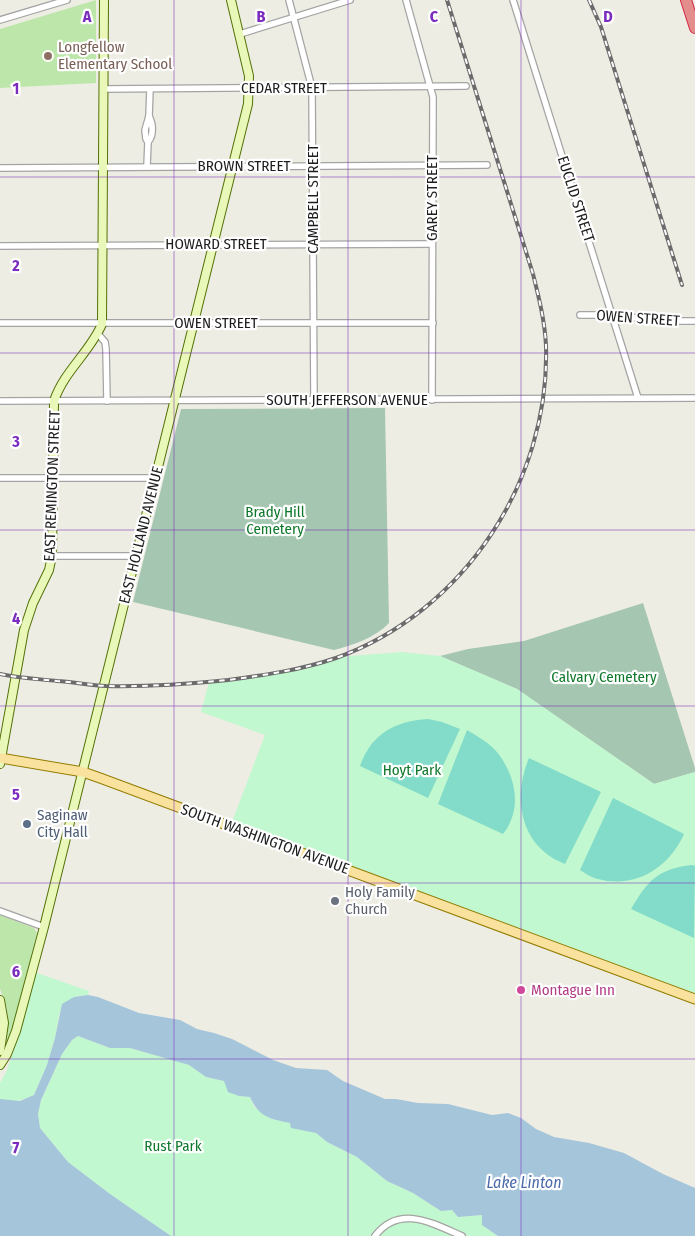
<svg xmlns="http://www.w3.org/2000/svg" width="695" height="1236" font-family="'Fira Sans Condensed',sans-serif">
	<rect width="100%" height="100%" fill="#eeede3"/>
	<!-- grass -->
	<g fill="#bde7aa">
		<path d="M96,0V83L0,88V29Z"/>
		<path d="M0,915L34,928L37,933L10,1039L4,1052L7,1040L8,1022L7,1009L0,989Z"/>
	</g>
	<!-- cemetery -->
	<g fill="#a5c6b0">
		<path d="M385,408L389,623C375,638 353,645 334,650L133,602L181,409Z"/>
		<path d="M643,603L695,768V772L654,784L517,689L440,656L468,649L524,641Z"/>
	</g>
	<!-- park -->
	<g fill="#c1f8cf">
		<path d="M402,652L440,656L517,689L654,784L695,772V999L230,827L265,735L201,712L209,682L272,675L307,667L337,657Z"/>
		<path d="M37,973L89,991L88,995L74,997L60,1011L55,1038L47,1065L34,1095C23,1100 12,1104 0,1099V1083L7,1070L24,1018L30,989Z"/>
		<path d="M78,1036L110,1048H130L189,1065L206,1077L224,1081L239,1096L250,1097L255,1108L316,1133L327,1142L357,1157L387,1181L413,1193L441,1211L452,1210L458,1217L482,1215V1225L498,1236H171L110,1194L68,1162L40,1128L38,1114L41,1100L62,1054L72,1040Z"/>
	</g>
	<!-- pitch -->
	<g fill="#83dbc9">
		<path d="M428,719L442,722L460,729L428,798L360,766C371,734 395,721 428,719Z"/>
		<path d="M467,730C477,736 488,742 496,751C516,775 523,809 503,834L438,804Z"/>
		<path d="M529,758L601,792L565,864C520,847 512,798 529,758Z"/>
		<path d="M613,798L684,834C669,868 635,889 598,879C592,878 585,873 580,870Z"/>
		<path d="M692,865L695,866L694,938L631,909C648,880 658,869 692,865Z"/>
	</g>
	<!-- water -->
	<path fill="#a5c5db" d="M88,995L98,997L139,1013L180,1020L197,1029L214,1033L232,1039L273,1060L296,1068L327,1070L343,1081L385,1099H396L418,1103L448,1104L492,1115L508,1113L521,1118L536,1129L554,1137L589,1143L624,1153L663,1174L695,1188V1236H498L482,1225V1215L458,1217L452,1210L441,1211L413,1193L387,1181L357,1157L327,1142L316,1133L291,1128L290,1123C269,1118 260,1118 250,1097L239,1096L228,1092L224,1081L206,1077L189,1065L130,1048H110L78,1036L72,1040L62,1054L41,1100L38,1114L40,1128L68,1162L110,1194L171,1236H0V1099L20,1101L34,1095L47,1065L55,1038L62,1004L74,997Z"/>
	<g fill="none" stroke-linecap="round" stroke-linejoin="round">
		<!-- street casing -->
		<g stroke="#a4a4a4" stroke-width="8">
			<g id="street">
				<path d="M289,0L312,88L314,400"/>
				<path d="M406,0L433,97L432,400"/>
				<path d="M513,0L638,398"/>
				<path d="M0,20L67,0"/>
				<path d="M240,34L350,0"/>
				<path d="M103,89L466,86"/>
				<path d="M148,142C154,135 153,124 149,116"/>
				<path d="M147,166L148,142L146,139L145,130L149,116L150,89"/>
				<path d="M0,168L487,165"/>
				<path d="M0,246L432,244"/>
				<path d="M580,315H612L661,321H695"/>
				<path d="M0,323H433"/>
				<path d="M98,334L105,342L106,349L107,401"/>
				<path d="M0,401L695,398"/>
				<path d="M0,478H156"/>
				<path d="M52,556H136"/>
				<path d="M0,911L44,927"/>
				<path d="M375,1236C399,1204 432,1223 462,1236"/>
			</g>
		</g>
		<!-- secondary casing -->
		<g stroke="#527108" stroke-width="10">
			<g id="secondary">
				<path d="M0,764L24,630L33,603L49,570L52,556L54,401C64,371 90,352 102,324L104,0"/>
				<path d="M0,1000L4,1023L0,1051"/>
				<path d="M0,1065L7,1054L16,1031L44,927L248,104L249,76L231,0"/>
			</g>
		</g>
		<!-- primary casing -->
		<g stroke="#927d04" stroke-width="11">
			<path id="primary" d="M0,758L83,772L100,778L695,999"/>
		</g>
		<!-- highway casing -->
		<g stroke="#d42944" stroke-width="12">
			<path id="highway" d="M686,0L695,28"/>
		</g>
		<!-- street -->
		<use href="#street" stroke="#fff" stroke-width="5.5"/>
		<!-- secondary -->
		<use href="#secondary" stroke="#e9f7b8" stroke-width="8"/>
		<!-- primary -->
		<use href="#primary" stroke="#f9e29e" stroke-width="9"/>
		<!-- highway -->
		<use href="#highway" stroke="#e48d8d" stroke-width="10"/>
		<!-- rail casing -->
		<g stroke="#6b6b6b" stroke-width="4">
			<g id="rail">
				<path d="M589,0L601,27L682,285"/>
				<path d="M0,674C19,678 38,679 57,681C73,682 89,685 106,686C146,687 188,684 228,680C265,675 301,670 336,658C464,612 550,481 546,346C545,322 539,298 533,274L447,0"/>
			</g>
		</g>
		<!-- rail -->
		<use href="#rail" stroke="#fff" stroke-width="2" stroke-dasharray="5.5" stroke-linecap="butt"/>
	</g>
	<!-- grid -->
	<path fill="none" stroke="#7b2cbf" stroke-width="1" stroke-opacity="0.55" d="M174,0V1236M348,0V1236M521,0V1236M0,177H695M0,353H695M0,530H695M0,706H695M0,883H695M0,1059H695"/>
	<!-- markers -->
	<circle fill="#8d6e63" stroke="#fff" stroke-width="2" cx="48" cy="56" r="5"/>
	<circle fill="#5c6f8a" stroke="#fff" stroke-width="2" cx="27" cy="824" r="5"/>
	<circle fill="#6b7280" stroke="#fff" stroke-width="2" cx="335" cy="901" r="5"/>
	<circle fill="#d1479c" stroke="#fff" stroke-width="2" cx="521" cy="990" r="5"/>
	<g text-anchor="middle" stroke-width="4.5" stroke-linejoin="round" paint-order="stroke">
		<!-- education labels -->
		<g font-size="15" fill="#785e54" stroke="#fff" text-anchor="start">
			<text x="58" y="52">Longfellow<tspan x="58" dy="17">Elementary School</tspan></text>
		</g>
		<!-- street labels -->
		<g font-size="15" fill="#1d1d1d" stroke="#fff">
			<text x="284" y="93">CEDAR STREET</text>
			<text x="244" y="171">BROWN STREET</text>
			<text transform="translate(432 198) rotate(-90)" y="5">GAREY STREET</text>
			<text transform="translate(313 199) rotate(-90)" y="5">CAMPBELL STREET</text>
			<text transform="translate(576 199) rotate(72)" y="5">EUCLID STREET</text>
			<text x="216" y="249">HOWARD STREET</text>
			<text transform="translate(638 318) rotate(4)" y="5">OWEN STREET</text>
			<text x="216" y="328">OWEN STREET</text>
			<text x="347" y="405">SOUTH JEFFERSON AVENUE</text>
			<text transform="translate(52 486) rotate(-88)" y="5">EAST REMINGTON STREET</text>
			<text transform="translate(141 535) rotate(-76)" y="5">EAST HOLLAND AVENUE</text>
			<text transform="translate(265 839) rotate(20)" y="5">SOUTH WASHINGTON AVENUE</text>
		</g>
		<!-- park labels -->
		<g font-size="15" fill="#0f782b" stroke="#fff">
			<text x="275" y="517">Brady Hill<tspan x="275" dy="17">Cemetery</tspan></text>
			<text x="604" y="682">Calvary Cemetery</text>
			<text x="412" y="775">Hoyt Park</text>
			<text x="173" y="1151">Rust Park</text>
		</g>
		<!-- service labels -->
		<g font-size="15" fill="#4e5e75" stroke="#fff" text-anchor="start">
			<text x="37" y="820">Saginaw<tspan x="37" dy="17">City Hall</tspan></text>
		</g>
		<!-- worship labels -->
		<g font-size="15" fill="#5b616d" stroke="#fff" text-anchor="start">
			<text x="345" y="897">Holy Family<tspan x="345" dy="17">Church</tspan></text>
		</g>
		<!-- hotel labels -->
		<g font-size="15" fill="#b23c85" stroke="#fff" text-anchor="start">
			<text x="531" y="995">Montague Inn</text>
		</g>
		<!-- water labels -->
		<g font-size="16" font-style="italic" fill="#4d6aaa" stroke="#fff">
			<text x="524" y="1188">Lake Linton</text>
		</g>
	</g>
	<g font-size="16" text-anchor="middle" font-weight="bold" fill="#7b2cbf" stroke="#fff" stroke-width="4.5" stroke-linejoin="round" paint-order="stroke">
		<text x="87" y="22">A</text>
		<text x="261" y="22">B</text>
		<text x="434" y="22">C</text>
		<text x="608" y="22">D</text>
		<text x="16" y="94">1</text>
		<text x="16" y="271">2</text>
		<text x="16" y="447">3</text>
		<text x="16" y="624">4</text>
		<text x="16" y="800">5</text>
		<text x="16" y="977">6</text>
		<text x="16" y="1153">7</text>
	</g>
</svg>
